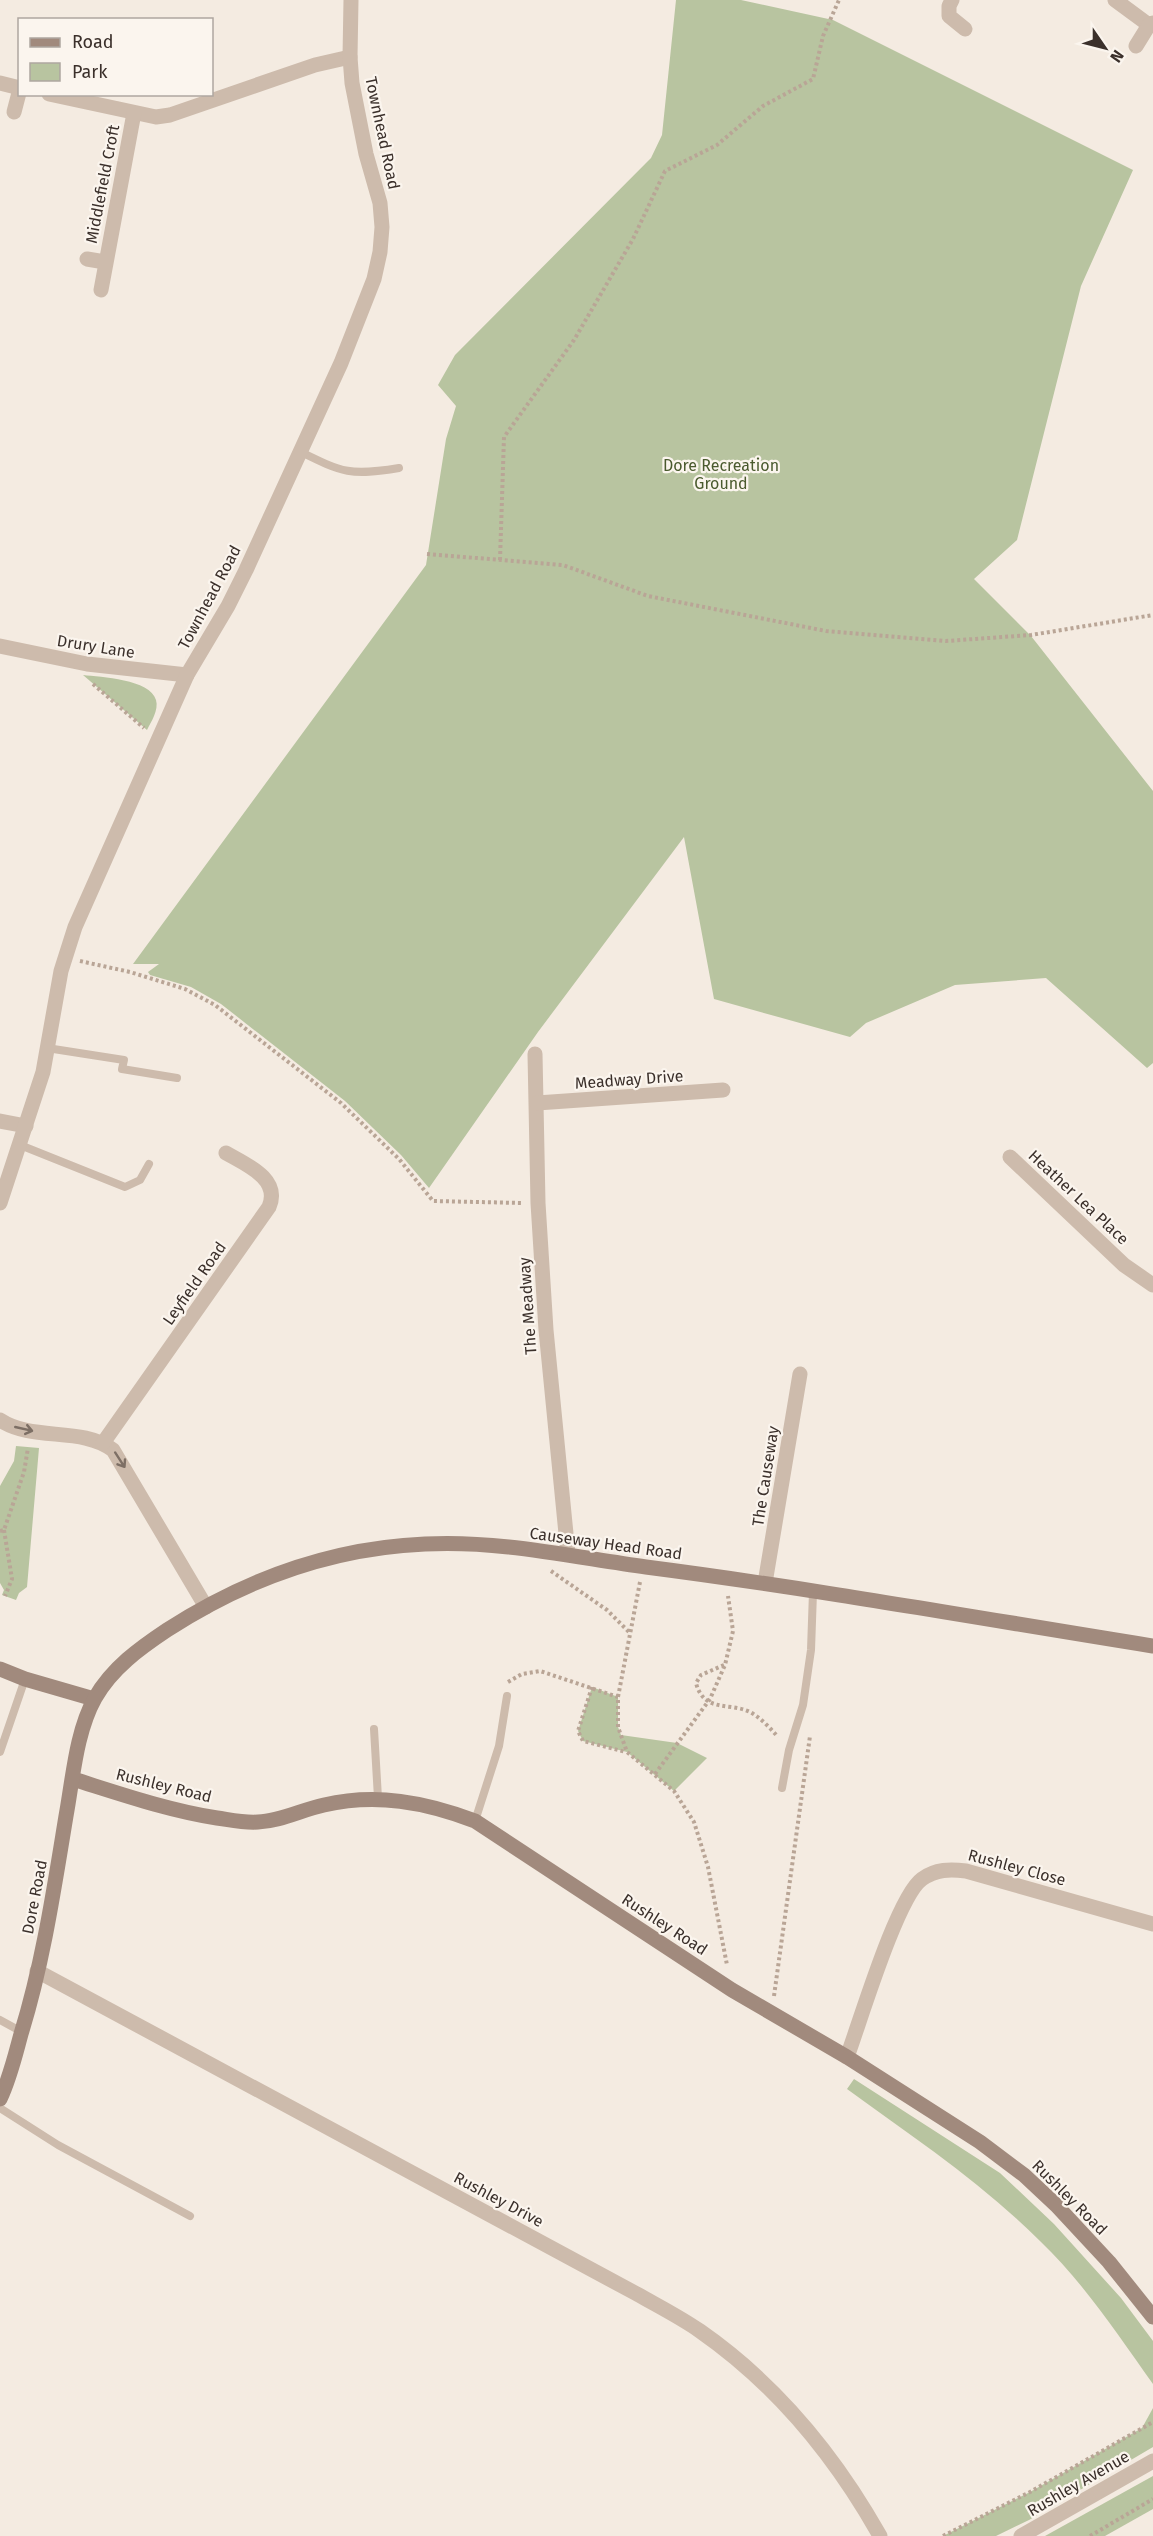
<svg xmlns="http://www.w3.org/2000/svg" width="1153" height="2536" font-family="'Fira Sans',sans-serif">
	<rect width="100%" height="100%" fill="#f4ebe1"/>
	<!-- green -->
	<g fill="#b8c4a0">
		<path d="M676,0H741L833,20L1133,170L1081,286L1017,540L974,579L1031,636L1153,791V1063L1147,1068L1046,978L955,985L866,1023L850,1037L714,999L684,837L538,1032L429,1188L401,1155L345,1101L221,1004L191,987L150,975L148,972L159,964H133L426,565L446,439L456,406L438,385L455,355L651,158L662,135Z"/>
		<path d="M83,675C101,677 150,679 156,700C159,710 151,722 147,730Z"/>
		<path d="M16,1446L39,1448L27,1587L19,1593L16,1600L2,1595L4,1590L0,1583V1486L14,1461Z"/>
		<path d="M592,1687L618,1697V1727L621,1735L677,1743L707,1758L674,1791L627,1752L583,1741L578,1731Z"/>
		<path d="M854,2079L1000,2173L1054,2224L1121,2298L1153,2341V2384C1118,2335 1084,2283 1040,2241C982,2183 913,2137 847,2089Z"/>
		<path d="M1153,2408V2447L1029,2520L996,2536H943L1030,2492L1142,2428Z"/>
		<path d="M1153,2476V2509L1105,2536H1045Z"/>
	</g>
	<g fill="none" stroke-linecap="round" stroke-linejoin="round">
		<!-- path -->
		<g stroke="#b9a596" stroke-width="4" stroke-dasharray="3 3" stroke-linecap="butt">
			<path d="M427,554L563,565L648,596L826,631L946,641L1031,635L1153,615"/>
			<path d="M500,560L504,437L574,340L633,239L665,171L717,145L763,106L813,79L823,36L839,0"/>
			<path d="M93,684L144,728"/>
			<path d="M80,961L130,972L185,989L215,1005L341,1103L399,1159L433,1201L522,1203"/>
			<path d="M4,1530L12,1579L5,1596"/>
			<path d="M0,1531L4,1530L24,1472L28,1448"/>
			<path d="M551,1571L607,1610L630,1633"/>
			<path d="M640,1582L618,1697V1727L627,1752L674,1791L694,1822L708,1867L727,1965"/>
			<path d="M724,1665L701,1675L696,1683C704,1713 729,1702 750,1712C761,1718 770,1728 778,1737"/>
			<path d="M508,1682L522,1674L540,1671L618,1697"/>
			<path d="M592,1687L578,1731L583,1741L626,1752"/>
			<path d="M655,1774L710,1699L725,1665L733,1631L728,1596"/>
			<path d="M774,1996L810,1736"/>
			<path d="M943,2536L1030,2492L1153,2422"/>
			<path d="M1090,2536L1153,2499"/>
		</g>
		<!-- lane -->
		<g stroke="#cdbbac" stroke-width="8">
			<path d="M299,451C343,473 351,476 399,468"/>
			<path d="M47,1048L124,1060L122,1069L177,1078"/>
			<path d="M20,1145L125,1187L140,1180L149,1164"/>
			<path d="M374,1729L378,1798"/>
			<path d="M0,1752L25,1679"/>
			<path d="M782,1788L789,1750L803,1705L811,1650L813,1592"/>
			<path d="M475,1821L499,1746L507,1696"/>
			<path d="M0,2020L22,2032"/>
			<path d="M0,2108L58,2145L190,2216"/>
		</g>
		<!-- street -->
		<g stroke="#cdbbac" stroke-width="15">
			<path d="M952,0L949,6V16L965,29"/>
			<path d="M1115,0L1149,25L1153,23"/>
			<path d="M1136,46L1149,25"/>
			<path d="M0,83L20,88"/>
			<path d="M49,94L156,117L170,115L315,65L350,57"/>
			<path d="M14,112L20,89"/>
			<path d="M87,259L105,262"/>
			<path d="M101,290L134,113"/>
			<path d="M0,646L87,664L187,675"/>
			<path d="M535,1054L538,1203L546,1330L568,1554"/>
			<path d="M537,1103L723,1090"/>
			<path d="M0,1121L26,1126"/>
			<path d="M1010,1157L1124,1265L1153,1285"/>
			<path d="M0,1203L43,1072L61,971L75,927L187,675L228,606L246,570L341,363L374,279L380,252L382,227L380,203L366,154L352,83L350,57L351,0"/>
			<path d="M0,1420C33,1442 81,1426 113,1450L206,1607"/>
			<path d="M103,1443L269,1207C281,1179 247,1165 226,1153"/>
			<path d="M765,1583L800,1374"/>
			<path d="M37,1971L637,2294C658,2306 680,2317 700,2331C776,2384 835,2456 880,2536"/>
			<path d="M847,2057C860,2022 897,1897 922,1879C936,1869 950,1869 966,1871L1153,1924"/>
			<path d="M1021,2536L1153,2461"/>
		</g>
		<!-- secondary -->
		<g stroke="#a18a7d" stroke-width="15">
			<path d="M0,1669L25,1679L94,1699"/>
			<path d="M73,1779C121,1794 167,1810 217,1818C231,1820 244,1823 258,1822C281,1821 301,1810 324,1805C376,1793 425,1802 475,1821L732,1990L847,2057L980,2142L1024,2175L1056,2205L1109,2262L1153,2317"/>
			<path d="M0,2099C10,2078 15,2056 21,2034C43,1963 54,1889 66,1816C73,1778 76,1732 95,1698C112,1668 140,1648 167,1630C246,1579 331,1548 425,1544C499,1540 573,1557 646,1567C816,1589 984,1619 1153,1646"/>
		</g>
	</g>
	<!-- one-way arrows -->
	<defs><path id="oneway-shaft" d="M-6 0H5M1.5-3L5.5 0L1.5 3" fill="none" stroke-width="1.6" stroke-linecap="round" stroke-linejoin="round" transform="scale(1.5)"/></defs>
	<g stroke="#7d6f65">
		<use href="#oneway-shaft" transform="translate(24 1429) rotate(13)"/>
		<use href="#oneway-shaft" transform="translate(120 1460) rotate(57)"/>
	</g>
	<g text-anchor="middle" stroke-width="4.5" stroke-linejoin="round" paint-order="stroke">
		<!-- street labels -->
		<g font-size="16" fill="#3b302b" stroke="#fbf5ee">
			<text transform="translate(383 133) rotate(78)" y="6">Townhead Road</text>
			<text transform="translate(102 184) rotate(-79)" y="6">Middlefield Croft</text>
			<text transform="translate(209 597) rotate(-62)" y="6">Townhead Road</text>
			<text transform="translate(96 646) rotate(9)" y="6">Drury Lane</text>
			<text transform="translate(629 1079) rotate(-4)" y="6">Meadway Drive</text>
			<text transform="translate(1079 1197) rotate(43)" y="6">Heather Lea Place</text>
			<text transform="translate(194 1283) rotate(-55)" y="6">Leyfield Road</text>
			<text transform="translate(527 1306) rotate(-94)" y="6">The Meadway</text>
			<text transform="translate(765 1476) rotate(-81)" y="6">The Causeway</text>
			<text transform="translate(606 1543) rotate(8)" y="6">Causeway Head Road</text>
			<text transform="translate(164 1785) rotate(14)" y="6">Rushley Road</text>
			<text transform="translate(1017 1867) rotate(15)" y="6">Rushley Close</text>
			<text transform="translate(34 1897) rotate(-79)" y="6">Dore Road</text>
			<text transform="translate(665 1924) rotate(33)" y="6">Rushley Road</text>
			<text transform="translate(1070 2197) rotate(45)" y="6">Rushley Road</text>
			<text transform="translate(499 2199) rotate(28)" y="6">Rushley Drive</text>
			<text transform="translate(1078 2483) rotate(-30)" y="6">Rushley Avenue</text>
		</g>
		<!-- park labels -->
		<g font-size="16" fill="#4a5a2e" stroke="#fbf5ee">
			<text x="721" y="471">Dore Recreation<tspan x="721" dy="18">Ground</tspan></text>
		</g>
	</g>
	<!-- legend -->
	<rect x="18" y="18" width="195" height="78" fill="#fbf5ee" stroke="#aea6a0" stroke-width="1.5"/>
	<rect x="30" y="38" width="30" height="9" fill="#a18a7d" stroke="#aea6a0" stroke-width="1.5"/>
	<text x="72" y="48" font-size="18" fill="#3b302b">Road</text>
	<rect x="30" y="63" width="30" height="18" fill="#b8c4a0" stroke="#aea6a0" stroke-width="1.5"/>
	<text x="72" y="78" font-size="18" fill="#3b302b">Park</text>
	<!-- north arrow -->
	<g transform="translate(1105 48) rotate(125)" stroke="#fbf5ee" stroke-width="4.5" paint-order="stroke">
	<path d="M0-4.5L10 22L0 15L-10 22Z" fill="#3b302b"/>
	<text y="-9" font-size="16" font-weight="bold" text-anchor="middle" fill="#3b302b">N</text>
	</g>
</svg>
